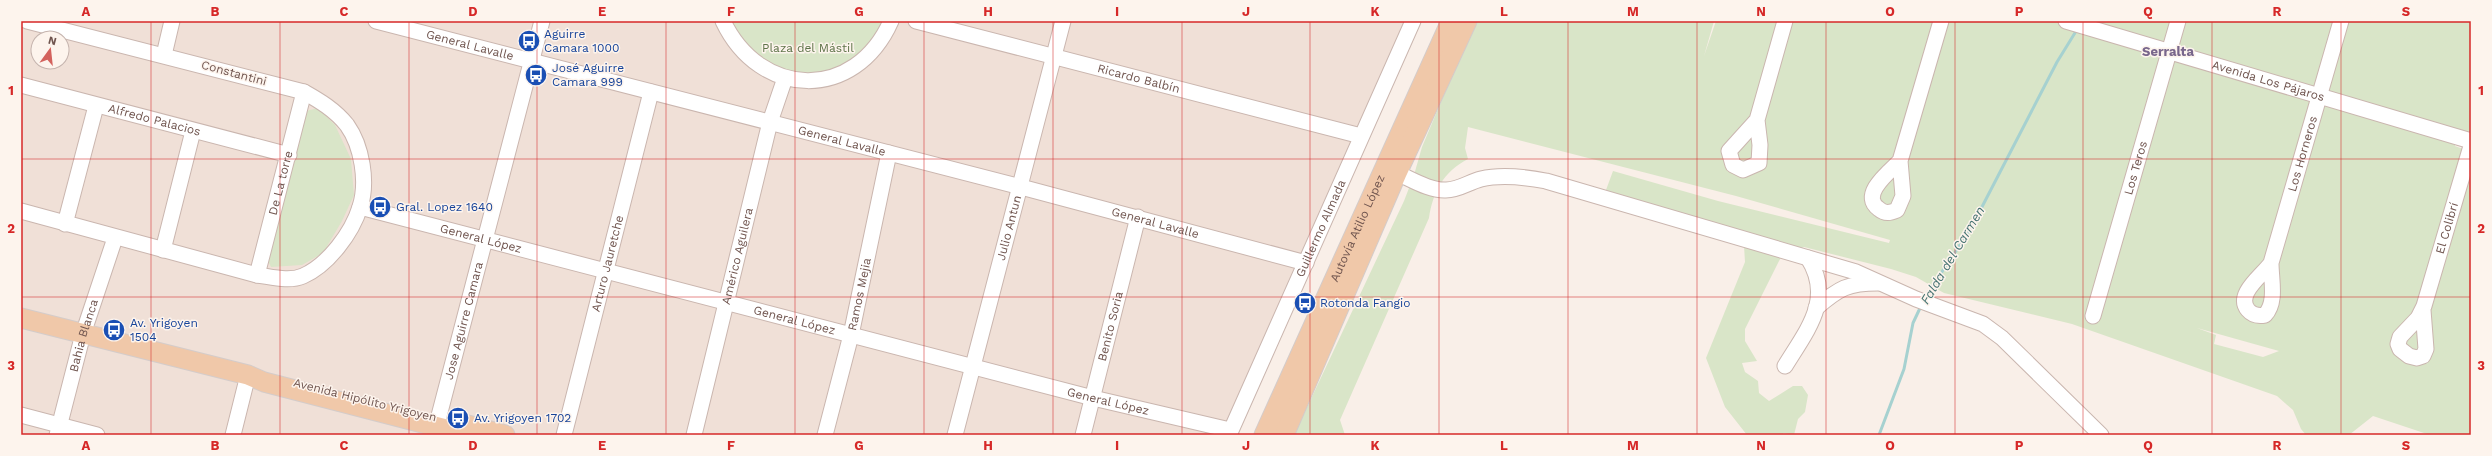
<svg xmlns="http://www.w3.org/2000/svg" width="2492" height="456" font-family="'Work Sans',sans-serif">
	<rect width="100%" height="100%" fill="#f9efe8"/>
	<!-- residential -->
	<path fill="#f0e0d7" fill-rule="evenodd" d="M21,21H1421L1226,435H21ZM38,38H62V62H38Z"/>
	<!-- green -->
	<g fill="#d9e5c8" fill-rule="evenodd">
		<path d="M732,21H883C852,90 762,92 732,21Z"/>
		<path d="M1475,21H1714L1704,56L1716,21H2471V141L2455,137V146L2471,152V435H2430L2373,416L2349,435H2306L2301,429L2293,410L2277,396L2072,324L1944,293L1916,277L1891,269L1804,247L1783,254L1779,261L1745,329V341L1757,361L1742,363L1745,372L1758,381L1759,393L1769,401L1793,386H1802L1808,395L1805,412L1798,419L1794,435L1783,433L1784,435H1747L1725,407L1706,358L1745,262L1744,246L1606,190L1613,171L1718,201L1889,243L1890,240L1736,196L1468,127L1465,148L1468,159C1443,172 1433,192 1429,218L1340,420L1345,435H1294L1404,201L1414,175L1422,147ZM2197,328L2279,351L2263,357L2214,344L2216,335Z"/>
		<path d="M318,108L335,125L351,159L354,195L342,221L323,253L302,265L271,267L268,261L306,111Z"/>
	</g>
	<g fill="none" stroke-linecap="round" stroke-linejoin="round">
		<!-- stream -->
		<g stroke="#a6d1d0" stroke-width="3">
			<path d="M1925,297L1970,230L2057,62L2078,28"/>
			<path d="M1879,435L1904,369L1913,323L1921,306"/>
		</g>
		<!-- minor casing -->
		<g stroke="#cab6af" stroke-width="17">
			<g id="minor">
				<path id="s1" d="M376,21L1021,187L1306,263"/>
				<path d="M723,21C760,99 855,102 891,21"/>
				<path id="s2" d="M916,21L1361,136"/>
				<path id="s3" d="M2066,21L2471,141"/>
				<path d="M164,55L172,21"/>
				<path id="s4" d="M21,85L289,155"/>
				<path d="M1757,120L1729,151L1733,165L1743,170L1759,163L1760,145L1757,120L1785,21"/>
				<path d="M1900,161C1889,172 1859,195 1879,209C1885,214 1890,213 1897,210L1903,196L1900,161L1941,21"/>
				<path d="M1397,173C1411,179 1430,191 1446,190C1459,190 1469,182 1481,179C1502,174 1525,177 1546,181L1856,272L1916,299L1983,324L2002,338L2101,435"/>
				<path id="s5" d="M360,207L1093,398L1230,430"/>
				<path d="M21,211L257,275C272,277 289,282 303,276C328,265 352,233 360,207C368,182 362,146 347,125C335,110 320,101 304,92L27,21"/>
				<path d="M65,224L96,106"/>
				<path d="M163,250L193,131"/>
				<path id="s6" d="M2271,263C2262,276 2235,294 2248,310C2253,316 2259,316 2265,315C2277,302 2271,280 2271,263L2341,21"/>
				<path id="s7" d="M257,275L304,92"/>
				<path d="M1816,308C1839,288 1848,283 1878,283"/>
				<path id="s8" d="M2423,310L2426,349L2423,356L2417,358L2409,356L2400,349L2398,344L2400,337L2418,318L2424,306L2471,146"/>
				<path id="s9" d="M2093,316L2178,21"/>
				<path d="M1785,366C1807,330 1834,299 1808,258"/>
				<path d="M21,415L97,435"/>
				<path id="s10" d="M57,435L83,334L115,238"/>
				<path d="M233,435L248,375"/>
				<path id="s11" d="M434,435L542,21"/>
				<path id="s12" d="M564,435L651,92"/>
				<path id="s13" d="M694,435L770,122L785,78"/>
				<path id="s14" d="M825,435L851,335L889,153"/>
				<path id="s15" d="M955,435L1063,21"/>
				<path id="s16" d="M1083,435L1138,217"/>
				<path id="s17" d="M1229,435L1413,21"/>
			</g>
		</g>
		<!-- major casing -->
		<g stroke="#d4ccca" stroke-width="21">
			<g id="major">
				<path d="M21,318L248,375L264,382L469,435"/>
				<path d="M456,422L505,435"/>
				<path id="s18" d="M1264,435L1451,21"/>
				<path d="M1284,435L1397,173L1467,21"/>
			</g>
		</g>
		<!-- minor -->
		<use href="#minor" stroke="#fff" stroke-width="15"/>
		<!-- major -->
		<use href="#major" stroke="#f0c8a9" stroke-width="19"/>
	</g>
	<!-- grid -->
	<path fill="none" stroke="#d62828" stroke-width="1" stroke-opacity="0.55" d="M151,21V435M280,21V435M409,21V435M537,21V435M666,21V435M795,21V435M924,21V435M1053,21V435M1182,21V435M1310,21V435M1439,21V435M1568,21V435M1697,21V435M1826,21V435M1955,21V435M2083,21V435M2212,21V435M2341,21V435M21,159H2471M21,297H2471"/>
	<!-- icons -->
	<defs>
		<g id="bus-disc" transform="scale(1.15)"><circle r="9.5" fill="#1a4fb4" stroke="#fdf4ed"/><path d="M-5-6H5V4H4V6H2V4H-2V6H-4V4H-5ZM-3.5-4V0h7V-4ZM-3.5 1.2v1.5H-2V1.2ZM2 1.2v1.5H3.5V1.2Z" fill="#fff"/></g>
	</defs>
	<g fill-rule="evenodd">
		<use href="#bus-disc" x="529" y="41"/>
		<use href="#bus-disc" x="536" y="75"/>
		<use href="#bus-disc" x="380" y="207"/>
		<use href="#bus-disc" x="1305" y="303"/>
		<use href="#bus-disc" x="114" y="330"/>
		<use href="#bus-disc" x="458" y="418"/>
	</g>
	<g text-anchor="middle" stroke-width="3" stroke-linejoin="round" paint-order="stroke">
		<!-- transit labels -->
		<g font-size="12" fill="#164399" stroke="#fdf4ed" text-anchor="start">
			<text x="544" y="38">Aguirre<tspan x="544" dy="14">Camara 1000</tspan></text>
			<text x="552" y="72">José Aguirre<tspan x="552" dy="14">Camara 999</tspan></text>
			<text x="396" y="211">Gral. Lopez 1640</text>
			<text x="1320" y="307">Rotonda Fangio</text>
			<text x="130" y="327">Av. Yrigoyen<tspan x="130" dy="14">1504</tspan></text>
			<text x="474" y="422">Av. Yrigoyen 1702</text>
		</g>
		<!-- street labels -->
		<g font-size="12" fill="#70554f" stroke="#fdf4ed">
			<text dy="4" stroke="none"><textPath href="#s1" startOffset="97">General Lavalle</textPath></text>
			<text transform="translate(234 73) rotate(15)" y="4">Constantini</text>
			<text dy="4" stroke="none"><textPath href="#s2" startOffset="230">Ricardo Balbín</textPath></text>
			<text dy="4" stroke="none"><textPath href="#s3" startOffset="211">Avenida Los Pájaros</textPath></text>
			<text dy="4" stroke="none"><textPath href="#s4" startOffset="138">Alfredo Palacios</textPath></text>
			<text dy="4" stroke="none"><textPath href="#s1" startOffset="481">General Lavalle</textPath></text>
			<text dy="4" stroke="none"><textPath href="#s6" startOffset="243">Los Horneros</textPath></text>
			<text dy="4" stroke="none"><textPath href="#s9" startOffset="154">Los Teros</textPath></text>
			<text dy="4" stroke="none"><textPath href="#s7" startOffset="95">De La torre</textPath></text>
			<text dy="4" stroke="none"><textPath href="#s1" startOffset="805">General Lavalle</textPath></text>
			<text dy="4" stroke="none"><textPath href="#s15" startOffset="214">Julio Antun</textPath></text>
			<text dy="4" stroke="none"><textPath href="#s17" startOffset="226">Guillermo Almada</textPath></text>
			<text dy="4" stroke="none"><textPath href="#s18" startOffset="227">Autovía Atilio López</textPath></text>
			<text dy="4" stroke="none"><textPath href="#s8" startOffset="206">El Colibrí</textPath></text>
			<text dy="4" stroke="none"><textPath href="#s5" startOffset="125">General López</textPath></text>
			<text dy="4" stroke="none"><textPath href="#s13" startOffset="184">Américo Aguilera</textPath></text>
			<text dy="4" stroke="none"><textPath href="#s12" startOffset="177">Arturo Jauretche</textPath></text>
			<text dy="4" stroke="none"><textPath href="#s14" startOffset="145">Ramos Mejia</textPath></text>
			<text dy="4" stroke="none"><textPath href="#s5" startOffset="449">General López</textPath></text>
			<text dy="4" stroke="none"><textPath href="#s11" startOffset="118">Jose Aguirre Camara</textPath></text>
			<text dy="4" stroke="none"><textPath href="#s16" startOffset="112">Benito Soria</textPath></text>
			<text dy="4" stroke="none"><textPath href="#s10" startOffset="103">Bahia Blanca</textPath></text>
			<text transform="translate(365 400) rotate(14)" y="4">Avenida Hipólito Yrigoyen</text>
			<text dy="4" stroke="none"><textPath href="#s5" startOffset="773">General López</textPath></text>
		</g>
		<!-- park labels -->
		<g font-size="12" fill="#5e7449" stroke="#fdf4ed">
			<text x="808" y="52">Plaza del Mástil</text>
		</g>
		<!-- neighbourhood labels -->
		<g font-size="13" font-weight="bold" fill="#79678c" stroke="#fdf4ed">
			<text x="2168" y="56">Serralta</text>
		</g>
		<!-- water labels -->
		<g font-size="13" font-style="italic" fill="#457372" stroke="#fdf4ed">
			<text transform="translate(1952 255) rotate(-59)" y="5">Falda del Carmen</text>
		</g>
	</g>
	<!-- border -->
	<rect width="2492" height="456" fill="none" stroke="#fdf4ed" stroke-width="44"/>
	<!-- north arrow -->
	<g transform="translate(50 50) rotate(15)"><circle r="19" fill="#fdf4ed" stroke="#c5b4ae"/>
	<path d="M0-3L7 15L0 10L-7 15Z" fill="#d3625d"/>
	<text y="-6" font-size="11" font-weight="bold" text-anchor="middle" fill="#70554f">N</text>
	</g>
	<rect x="22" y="22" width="2448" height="412" fill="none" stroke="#d62828" stroke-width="1.5"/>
	<g font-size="13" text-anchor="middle" font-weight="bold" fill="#d62828">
		<text x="86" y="16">A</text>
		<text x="215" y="16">B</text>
		<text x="344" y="16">C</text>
		<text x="473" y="16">D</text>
		<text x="602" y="16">E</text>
		<text x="731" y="16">F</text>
		<text x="859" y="16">G</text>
		<text x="988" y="16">H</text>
		<text x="1117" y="16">I</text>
		<text x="1246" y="16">J</text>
		<text x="1375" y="16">K</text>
		<text x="1504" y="16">L</text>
		<text x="1633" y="16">M</text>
		<text x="1761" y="16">N</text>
		<text x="1890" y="16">O</text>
		<text x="2019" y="16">P</text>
		<text x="2148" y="16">Q</text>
		<text x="2277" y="16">R</text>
		<text x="2406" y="16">S</text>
		<text x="11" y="95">1</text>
		<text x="2481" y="95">1</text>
		<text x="11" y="233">2</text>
		<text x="2481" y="233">2</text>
		<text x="11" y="370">3</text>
		<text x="2481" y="370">3</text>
		<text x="86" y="450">A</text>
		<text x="215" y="450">B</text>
		<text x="344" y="450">C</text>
		<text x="473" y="450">D</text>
		<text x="602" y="450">E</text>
		<text x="731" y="450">F</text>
		<text x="859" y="450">G</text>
		<text x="988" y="450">H</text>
		<text x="1117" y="450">I</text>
		<text x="1246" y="450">J</text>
		<text x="1375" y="450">K</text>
		<text x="1504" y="450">L</text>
		<text x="1633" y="450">M</text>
		<text x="1761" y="450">N</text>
		<text x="1890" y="450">O</text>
		<text x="2019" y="450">P</text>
		<text x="2148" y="450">Q</text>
		<text x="2277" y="450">R</text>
		<text x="2406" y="450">S</text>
	</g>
</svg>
